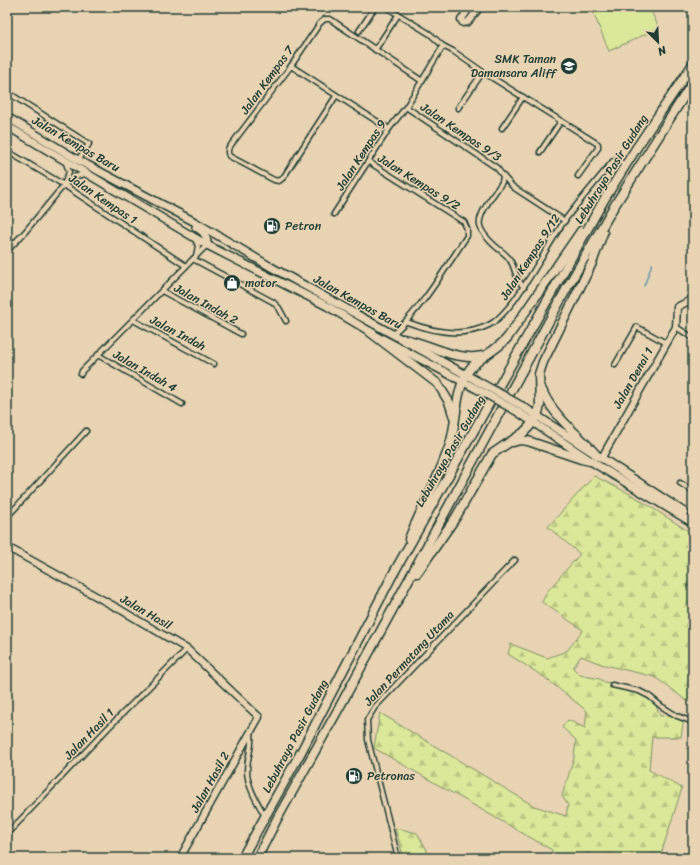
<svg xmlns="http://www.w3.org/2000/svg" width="700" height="865" font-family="Sriracha,sans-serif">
	<defs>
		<pattern id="forest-firs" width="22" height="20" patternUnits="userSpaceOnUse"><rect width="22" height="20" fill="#dbe799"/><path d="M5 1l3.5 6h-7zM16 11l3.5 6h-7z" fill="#bcc784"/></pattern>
	</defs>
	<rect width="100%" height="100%" fill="#e8d3b2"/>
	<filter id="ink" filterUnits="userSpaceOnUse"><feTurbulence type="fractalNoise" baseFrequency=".025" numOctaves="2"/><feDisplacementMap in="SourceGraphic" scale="8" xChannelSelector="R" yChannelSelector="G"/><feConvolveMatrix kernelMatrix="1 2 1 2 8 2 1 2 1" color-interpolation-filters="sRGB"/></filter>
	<g filter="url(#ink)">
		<!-- forest -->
		<g fill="url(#forest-firs)" stroke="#7d9266">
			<path d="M594,476L632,495L693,534V647L691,648L693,651V695L687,701L655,677L601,664L581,656L573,668L580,675L600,679L604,682L617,684L643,691L656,699V706L660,716L683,714V724L681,737H652L649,770L682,788L662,851L661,858H549L552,850L374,748L380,713L534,806L566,816L568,805L562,796L574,758L576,740L562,727L568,720L585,728L587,711L544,677L508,654L511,644L547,658L567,651L583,630L542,602L547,592L580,554L548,527Z"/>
			<path d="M395,828L417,833L427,850L426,858H404Z"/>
		</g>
		<!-- garden -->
		<path fill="#dbe799" stroke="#7d9266" d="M591,7H649L659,28L609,51Z"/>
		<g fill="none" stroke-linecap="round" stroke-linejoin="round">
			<!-- stream -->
			<path stroke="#6b98ad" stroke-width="1.5" d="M644,286L652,264"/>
			<!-- street casing -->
			<g stroke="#1f3d34" stroke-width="7">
				<g id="street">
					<path d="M386,7L430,34L443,46L453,51L483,72L598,144V148L578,176"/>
					<path d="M359,31L375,7"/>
					<path d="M375,50L398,15"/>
					<path d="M291,66L389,129"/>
					<path d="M7,92L89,144L78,160"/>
					<path d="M336,96L283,178L279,181L274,180L229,156L228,153V149L291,66L320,23L325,19H330L422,81"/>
					<path d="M406,107L497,168L503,176L513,187L565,221"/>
					<path d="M458,108L483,72"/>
					<path d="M502,128L523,97"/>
					<path d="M7,151L64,185L186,266"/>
					<path d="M540,152L561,121"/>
					<path d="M369,162L464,222L467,229V236C444,270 423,307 393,334"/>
					<path d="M503,176L502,182C496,192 477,214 480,226C482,234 489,240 494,245C499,250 507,254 510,260C516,269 515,280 524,287"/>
					<path d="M65,182L69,172L66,163"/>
					<path d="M334,214L389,129L406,107L443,46"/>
					<path d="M195,239L198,246L196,256"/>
					<path d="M7,251L25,232L64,185L73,177L85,174"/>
					<path d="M193,259L273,302L279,308L286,321"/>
					<path d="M162,291L241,334"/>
					<path d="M133,320L214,364"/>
					<path d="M407,322C433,332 463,338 489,325C499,320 506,310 513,302C532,276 547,247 565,220C580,200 597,181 613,161L617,160L626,165"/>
					<path d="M676,327L693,338"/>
					<path d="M98,355L182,404"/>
					<path d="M615,365L637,327L666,343"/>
					<path d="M81,374L82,371L207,245"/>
					<path d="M680,483L693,491"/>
					<path d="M7,517L86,431"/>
					<path d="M612,685L639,691L649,696L661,706L677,716L693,722"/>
					<path d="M251,733C253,748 247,756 247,770C247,786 257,802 265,816"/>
					<path d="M7,834L108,728L187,649"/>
					<path d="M398,858L368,740L367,720L375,707L515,560"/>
				</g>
			</g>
			<!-- secondary casing -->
			<g stroke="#1f3d34" stroke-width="9">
				<g id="secondary">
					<path d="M470,7L461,20L463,23L468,22L480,7"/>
					<path d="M601,459L676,327L677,307L693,299"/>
					<path d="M7,547L121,610L187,649L259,717L180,858"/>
				</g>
			</g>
			<!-- primary casing -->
			<g stroke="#1f3d34" stroke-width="10">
				<g id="primary">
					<path d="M7,117L78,160L195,222L271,267L479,382"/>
					<path d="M7,126L207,245L327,306L374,334"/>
					<path d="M196,227C204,232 207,235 207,245"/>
					<path d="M383,339L475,388"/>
					<path d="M522,406L684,512"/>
					<path d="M518,412L597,465L693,523"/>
				</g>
			</g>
			<!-- highway casing -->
			<g stroke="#1f3d34" stroke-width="11">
				<g id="highway">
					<path d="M370,332L438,384L449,402L454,417"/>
					<path d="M403,339C429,343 455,362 483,356"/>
					<path d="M542,390C549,407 563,422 577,435C584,442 591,448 597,456"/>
					<path d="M513,442L520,440L528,441L581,459L590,461"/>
					<path d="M409,539C422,506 441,475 451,441C457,418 455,394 467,373C477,357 496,352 508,337L581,231"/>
					<path d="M417,573L456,517L492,454L523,433L529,427L537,416L540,406L539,374L543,362L592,263L603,233"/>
					<path d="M242,858L301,752L392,576L605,198L637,147L693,64"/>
					<path d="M257,858L277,819L339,708L567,288L613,208L693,82"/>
				</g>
			</g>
			<!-- street -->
			<use href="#street" stroke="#e8d3b2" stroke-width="4"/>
			<!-- secondary -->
			<use href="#secondary" stroke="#e8d3b2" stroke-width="6"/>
			<!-- primary -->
			<use href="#primary" stroke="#e8d3b2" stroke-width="7"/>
			<!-- highway -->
			<use href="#highway" stroke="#e8d3b2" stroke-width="8"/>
			<!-- primary-bridge casing -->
			<g stroke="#1f3d34" stroke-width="10" stroke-linecap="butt">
				<g id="primary-bridge">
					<path d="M479,382L522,406"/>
					<path d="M475,388L518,412"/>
				</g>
			</g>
			<!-- primary-bridge -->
			<use href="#primary-bridge" stroke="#e8d3b2" stroke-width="7"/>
		</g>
	</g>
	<!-- icons -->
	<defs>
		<g id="school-disc" transform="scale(0.9)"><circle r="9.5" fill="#1f3d34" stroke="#e8d3b2"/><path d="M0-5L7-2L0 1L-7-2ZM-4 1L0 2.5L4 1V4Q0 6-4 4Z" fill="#fff"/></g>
		<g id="fuel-disc" transform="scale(0.9)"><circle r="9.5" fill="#1f3d34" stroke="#e8d3b2"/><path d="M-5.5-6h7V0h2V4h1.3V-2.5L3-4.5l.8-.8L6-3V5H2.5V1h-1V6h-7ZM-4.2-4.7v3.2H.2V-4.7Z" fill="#fff"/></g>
		<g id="shop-disc" transform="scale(0.9)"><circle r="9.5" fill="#1f3d34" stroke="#e8d3b2"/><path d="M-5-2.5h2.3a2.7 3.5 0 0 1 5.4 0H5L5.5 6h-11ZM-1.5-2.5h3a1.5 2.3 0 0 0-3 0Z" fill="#fff"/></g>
	</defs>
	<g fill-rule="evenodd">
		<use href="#school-disc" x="569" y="66"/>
		<use href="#fuel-disc" x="272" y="226"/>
		<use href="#shop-disc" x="232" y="283"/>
		<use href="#fuel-disc" x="354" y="776"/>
	</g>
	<g text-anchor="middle" stroke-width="3" stroke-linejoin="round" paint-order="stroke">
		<!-- poi labels -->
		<g font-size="12" fill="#1f3d34" stroke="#e8d3b2" text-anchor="start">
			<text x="556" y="63" text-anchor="end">SMK Taman<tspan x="556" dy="14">Damansara Aliff</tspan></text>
			<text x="285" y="230">Petron</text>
			<text x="245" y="287">motor</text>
			<text x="367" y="780">Petronas</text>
		</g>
		<!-- street labels -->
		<g font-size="12" fill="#1f3d34" stroke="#e8d3b2">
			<text transform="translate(267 80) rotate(-54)" y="4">Jalan Kempas 7</text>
			<text transform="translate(461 132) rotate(34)" y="4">Jalan Kempas 9/3</text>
			<text transform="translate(76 144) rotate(30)" y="4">Jalan Kempas Baru</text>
			<text transform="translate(361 155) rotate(-57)" y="4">Jalan Kempas 9</text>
			<text transform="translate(611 169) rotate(-58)" y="4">Lebuhraya Pasir Gudang</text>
			<text transform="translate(419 182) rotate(32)" y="4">Jalan Kempas 9/2</text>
			<text transform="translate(103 199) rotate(34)" y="4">Jalan Kempas 1</text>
			<text transform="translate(530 257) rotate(-57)" y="4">Jalan Kempas 9/12</text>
			<text transform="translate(358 302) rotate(29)" y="4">Jalan Kempas Baru</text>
			<text transform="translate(206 304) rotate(29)" y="4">Jalan Indah 2</text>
			<text transform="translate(178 333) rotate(28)" y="4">Jalan Indah</text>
			<text transform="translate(145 371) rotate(30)" y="4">Jalan Indah 4</text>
			<text transform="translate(633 378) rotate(-60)" y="4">Jalan Denai 1</text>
			<text transform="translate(450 451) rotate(-60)" y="4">Lebuhraya Pasir Gudang</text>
			<text transform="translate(146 612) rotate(30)" y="4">Jalan Hasil</text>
			<text transform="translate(409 658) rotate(-47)" y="4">Jalan Permatang Utama</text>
			<text transform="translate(89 734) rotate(-46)" y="4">Jalan Hasil 1</text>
			<text transform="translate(295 736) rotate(-62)" y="4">Lebuhraya Pasir Gudang</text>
			<text transform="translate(210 782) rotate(-61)" y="4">Jalan Hasil 2</text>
		</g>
	</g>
	<!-- margin -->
	<rect width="700" height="865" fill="none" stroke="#e8d3b2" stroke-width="24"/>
	<rect x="12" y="12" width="676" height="841" fill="none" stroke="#1f3d34" stroke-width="1.5" filter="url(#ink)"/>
	<!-- north arrow -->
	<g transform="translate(658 42) rotate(156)" stroke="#e8d3b2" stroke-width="3" paint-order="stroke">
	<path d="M0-3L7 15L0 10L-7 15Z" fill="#1f3d34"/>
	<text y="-6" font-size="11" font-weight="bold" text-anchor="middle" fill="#1f3d34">N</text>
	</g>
</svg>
